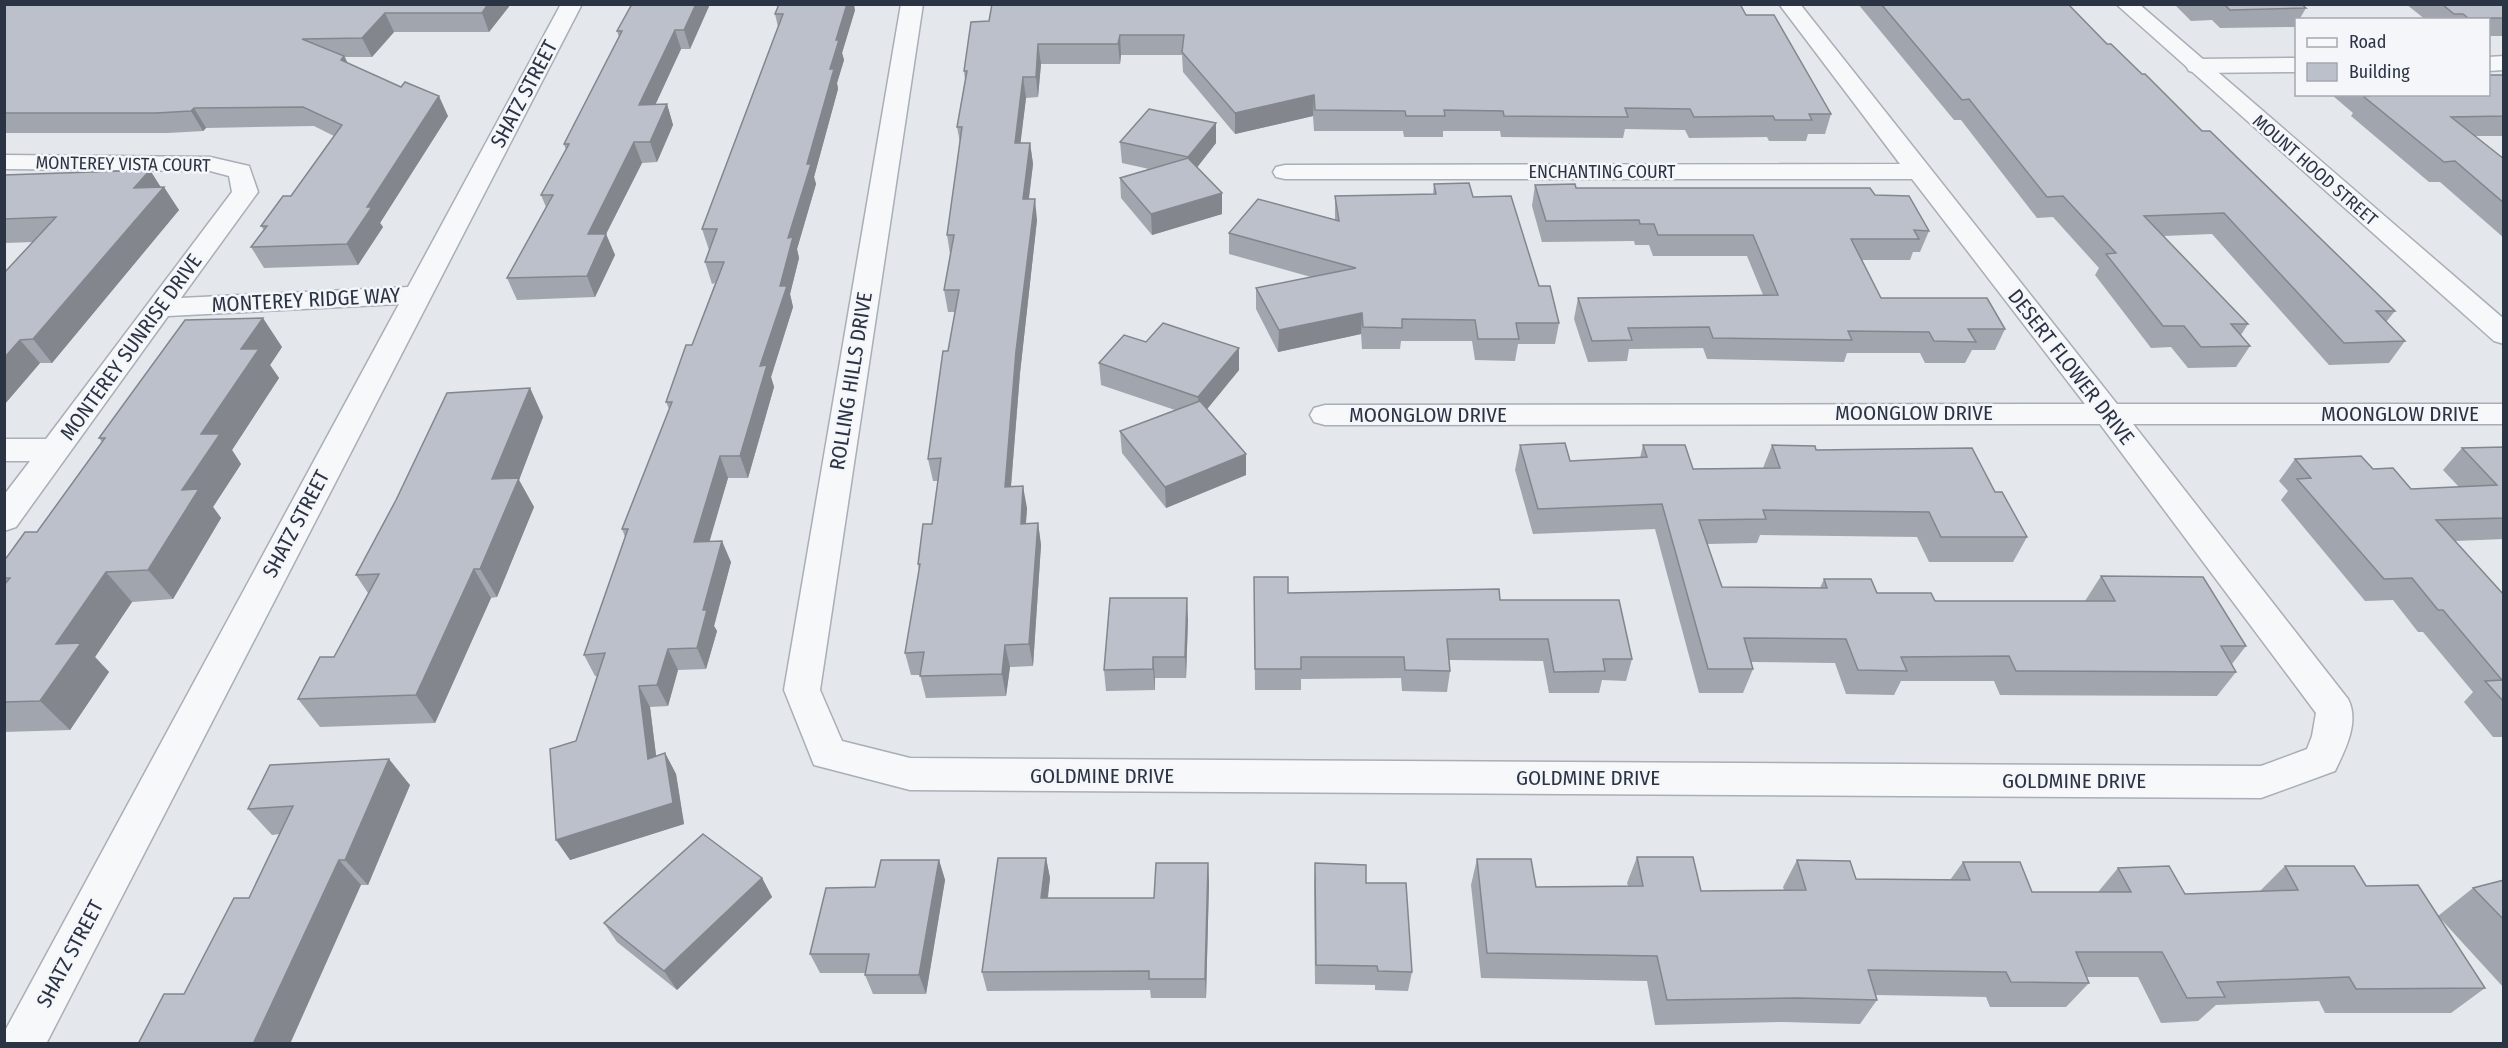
<svg xmlns="http://www.w3.org/2000/svg" width="2508" height="1048" font-family="'Fira Sans Condensed',sans-serif">
	<rect width="100%" height="100%" fill="#e4e7ec"/>
	<g fill="none" stroke-linecap="round" stroke-linejoin="round">
		<!-- minor casing -->
		<g stroke="#a9aeb7" stroke-width="3">
			<g id="minor">
				<path d="M561,4H582L46,1044H4L6,1029L399,304L168,316L16,527L4,531V495L30,461H4V439H46L232,192L229,176L210,171L4,169V155L210,157L249,166L258,192L181,298L408,287Z"/>
				<path d="M901,4H923L820,690L842,741L910,758L2261,766L2307,749L2312,736L2316,713L2100,424L1325,425L1314,422L1310,415L1314,408L1325,405L2085,404L1912,179H1285L1276,177L1273,172L1276,167L1285,165L1900,164L1779,4H1800L2117,404H2504V424H2133L2348,699C2360,722 2345,750 2335,771L2261,798L910,790L814,765L784,690Z"/>
				<path d="M2504,56V70L2488,71V57Z"/>
				<path d="M2296,58V72L2197,73L2189,71L2186,66L2189,61L2197,59Z"/>
			</g>
		</g>
		<!-- tertiary casing -->
		<g stroke="#a9aeb7" stroke-width="3">
			<path id="tertiary" d="M2116,4H2139L2504,319V344L2494,341Z"/>
		</g>
		<!-- minor -->
		<use href="#minor" fill="#f7f8fa" fill-rule="evenodd"/>
		<!-- tertiary -->
		<use href="#tertiary" fill="#f7f8fa" fill-rule="evenodd"/>
	</g>
	<!-- wall -->
	<g fill="#a1a5ae">
		<path d="M4,4H511L489,32H394L372,57H345L348,64L448,116L380,223L383,227L358,265L264,268L251,247L264,230L261,226L291,196L334,136L314,126L206,128L203,131L168,133H4Z"/>
		<path d="M632,4H710L690,49H681L655,105L667,104L673,125L657,162L642,163L606,234L615,255L595,297L517,300L507,278L546,207L541,195L566,150L564,144L619,37L617,31Z"/>
		<path d="M1858,4H2068L2107,44L2142,74L2395,311L2386,322L2405,341L2389,363L2329,365L2212,234L2163,236L2248,324L2241,335L2250,346L2236,367L2188,368L2171,347L2151,348L2095,275L2099,268L2053,217L2037,218L1961,120H1954Z"/>
		<path d="M2174,4H2301L2306,8L2299,20H2296V24L2295,27L2220,28L2212,20L2191,21Z"/>
		<path d="M2406,4H2504V36H2488V20H2426Z"/>
		<path d="M855,10L842,53L844,60L837,83L838,89L814,177L816,184L797,249L799,258L790,294L793,307L771,377L774,387L748,478H728L709,541L731,562L714,626L717,631L706,669L678,670L668,706L650,707L656,756L665,753L676,774L684,824L570,860L576,741L597,676H595L584,655L625,537L622,529L669,409L666,402L692,345L715,283L712,284L705,262L709,250L702,229L778,27L775,14Z"/>
		<path d="M1746,15L1831,114L1825,134H1808L1806,141H1769L1767,137L1689,138L1685,130L1625,129L1623,138L1501,137L1500,131H1443V137H1404L1403,131H1314L1313,116L1235,134L1183,72L1182,55H1121L1120,64H1041L1038,97L1026,98L1020,143H1030L1033,164L1029,199L1037,220L1020,373L1011,487L1027,508L1026,524L1038,523L1041,545L1033,666L1010,667L1006,696L926,698L920,675H911L905,653L919,570L918,564L932,524L938,481H933L928,459L955,312H948L944,290L950,254L947,235L960,143L957,127L965,80L964,71L971,22Z"/>
		<path d="M2504,75V136H2475L2504,159V238L2440,182H2429L2351,116L2353,113L2332,95L2488,94Z"/>
		<path d="M1120,142L1216,143L1197,167L1222,193V214L1152,235L1121,198L1120,178L1149,169L1122,163Z"/>
		<path d="M4,175L161,187L179,210L52,363H40L4,405L34,242L4,243Z"/>
		<path d="M1434,184L1473,197L1539,286L1559,323L1555,344H1518L1515,361L1475,360L1472,341H1401L1400,349H1362L1361,334L1278,352L1256,309V288L1311,277L1229,254V233L1335,220V196L1433,194Z"/>
		<path d="M1535,185L1576,188L1875,195L1929,231L1920,252H1913L1910,260H1861L1881,298L2005,329L1995,350H1972L1965,363H1925L1920,353H1847L1844,362L1707,359L1703,348L1629,349L1627,361L1588,362L1574,319L1578,298L1763,295L1747,256H1653L1649,245H1635L1634,241L1542,242L1532,206Z"/>
		<path d="M1146,342L1239,370L1207,409L1246,454V475L1166,508L1122,453L1120,431L1175,410L1101,385L1099,363Z"/>
		<path d="M282,347L270,365L279,378L232,450L241,464L213,507L221,518L173,599L132,602L95,657L109,672L70,730L4,732V561L37,532L102,442L99,438Z"/>
		<path d="M530,388L543,417L519,480L534,507L497,597L491,598L435,723L320,727L298,699L334,657L368,593L356,575Z"/>
		<path d="M1520,445L1570,461L1640,458L1643,445L1693,469L1763,468L1772,445L1816,450L1995,492L2027,537L2013,562H1929L1917,537L1760,535L1757,543L1707,544L1722,587L1820,588L1824,579L1877,593L1935,601H2085L2101,576L2246,646L2232,664L2236,672L2217,696L2000,695L1994,681H1901L1894,695L1846,694L1835,663L1751,662L1753,669L1743,693H1699L1655,529L1533,534L1515,470Z"/>
		<path d="M2504,447V539L2455,541L2504,595V737H2493L2464,702L2473,692L2423,632H2418L2393,600L2365,601L2281,500L2288,491L2279,481L2295,459L2373,469L2411,489L2459,487L2443,470L2462,448Z"/>
		<path d="M1254,577L1288,593L1500,600L1632,659L1626,681L1602,680L1599,693H1549L1543,661L1449,660L1450,671L1447,692L1402,691L1401,678L1301,679V690H1255Z"/>
		<path d="M1188,619L1186,678H1155V690L1106,691L1104,670Z"/>
		<path d="M410,785L368,885H361L184,994L249,898L280,834L272,835L248,809Z"/>
		<path d="M1637,857L1701,891L1784,890L1783,887L1797,860L1856,879L1950,880L1963,862L2032,892H2098L2118,868L2185,894L2260,891L2285,866L2366,886L2438,916L2473,888L2504,880V988L2439,917L2485,988L2451,1013H2325L2319,1001L2216,1005L2198,1021L2161,1023L2138,977H2087L2089,983L2066,1007H1990L1986,997L1876,995L1877,1000L1860,1024L1783,1022L1655,1025L1647,981L1481,978L1471,885L1477,859L1536,887L1628,886L1627,883Z"/>
		<path d="M1046,858L1050,878L1048,898H1154L1208,863L1209,883L1206,998H1151L1150,990L987,991L982,972Z"/>
		<path d="M939,860L945,880L926,994H873L865,975L866,973H820L810,954L875,887Z"/>
		<path d="M1315,863L1366,883L1412,972L1408,991L1375,990V985L1315,984L1314,883Z"/>
		<path d="M762,878L772,897L677,990L617,942L604,923Z"/>
	</g>
	<!-- shaded-wall -->
	<g fill="#83868d">
		<path d="M488,4H511L489,32L482,13Z"/>
		<path d="M696,4H710L690,49L684,30Z"/>
		<path d="M847,4H854L855,10L842,53L844,60L837,83L838,89L814,177L816,184L797,249L799,258L790,294L793,307L771,377L774,387L748,478L740,456L760,366L780,286L788,238L830,69L836,40Z"/>
		<path d="M385,13L394,32L372,57L362,38Z"/>
		<path d="M675,30L681,49L646,125L639,105Z"/>
		<path d="M1120,35L1121,55L1120,64L1118,44Z"/>
		<path d="M1038,44L1041,64L1038,97L1036,77Z"/>
		<path d="M344,56L354,76L341,60Z"/>
		<path d="M1023,77L1026,98L1018,164L1015,143Z"/>
		<path d="M1314,95L1313,116L1235,134V113Z"/>
		<path d="M439,96L448,116L380,223L383,227L358,265L347,244L367,207Z"/>
		<path d="M667,104L673,125L657,162L650,142Z"/>
		<path d="M194,108L206,128L203,131L191,111Z"/>
		<path d="M1216,123V143L1189,178L1188,157Z"/>
		<path d="M634,142L642,163L606,234L615,255L595,297L587,276L588,234Z"/>
		<path d="M1030,143L1033,164L1026,220L1023,199Z"/>
		<path d="M150,170L162,189L164,187L179,210L52,363L33,339L134,188Z"/>
		<path d="M1222,193V214L1152,235L1151,214Z"/>
		<path d="M1035,199L1037,220L1020,373L1009,509L1005,487L1016,351Z"/>
		<path d="M1362,313L1361,334L1278,352L1279,330Z"/>
		<path d="M263,318L282,347L270,365L279,378L232,450L241,464L213,507L221,518L173,599L148,570L182,490L201,434L241,349Z"/>
		<path d="M20,340L40,363L4,405V358Z"/>
		<path d="M1239,348V370L1199,419L1198,397Z"/>
		<path d="M530,388L543,417L519,480L534,507L497,597L480,569L492,479Z"/>
		<path d="M1246,454V475L1166,508L1165,487Z"/>
		<path d="M720,456L728,478L703,564L694,542Z"/>
		<path d="M1023,486L1027,508L1024,546L1021,524Z"/>
		<path d="M1038,523L1041,545L1033,666L1029,644Z"/>
		<path d="M722,541L731,562L714,626L717,631L706,669L697,648L703,610Z"/>
		<path d="M474,569L491,598L435,723L416,695Z"/>
		<path d="M106,572L132,602L95,657L109,672L70,730L40,701L56,644Z"/>
		<path d="M1187,598L1188,619L1186,678L1185,657Z"/>
		<path d="M1005,645L1010,667L1006,696L1002,674Z"/>
		<path d="M668,649L678,670L668,706L657,685Z"/>
		<path d="M1153,657L1155,678V690L1153,669Z"/>
		<path d="M639,686L650,707L659,779L648,759Z"/>
		<path d="M665,753L676,774L684,824L570,860L556,840Z"/>
		<path d="M389,759L410,785L368,885L345,860Z"/>
		<path d="M1046,858L1050,878L1045,918L1041,898Z"/>
		<path d="M339,860L361,885L290,1044H253Z"/>
		<path d="M939,860L945,880L926,994L919,975Z"/>
		<path d="M1208,863L1209,883L1206,998L1205,979Z"/>
		<path d="M762,878L772,897L677,990L664,971Z"/>
	</g>
	<!-- building -->
	<g fill="#bbc0ca" stroke="#83868d" stroke-width="1.5">
		<path d="M4,4H488L482,13H385L362,38L302,39L344,56L341,60L401,87L405,82L439,96L367,207H372L347,244L251,247L267,226H261L283,196H291L342,125L303,107L194,108L191,111L156,113H4Z"/>
		<path d="M632,4H696L684,30H675L639,105L667,104L650,142H634L588,234H606L587,276L507,278L553,195H541L569,144H564L622,31H617Z"/>
		<path d="M779,4H847L836,40H839L830,69H834L807,164H811L788,238L793,237L780,286H787L760,366L767,365L740,456H720L694,542L722,541L703,610H707L697,648L668,649L657,685L639,686L648,759L665,753L673,803L556,840L550,749L576,741L605,653L584,655L628,529H622L672,402H666L686,345H692L724,262H705L717,229H702L783,14H775Z"/>
		<path d="M992,4H1740L1746,15H1774L1831,114H1809L1812,120H1775L1773,116L1694,117L1690,109L1625,108L1628,117L1504,116L1503,111L1444,110L1445,116H1406L1405,111L1315,110L1314,95L1235,113L1182,52L1184,35H1120L1118,44H1038L1036,77H1023L1015,143H1030L1023,199H1035L1016,351L1005,487L1023,486L1021,524L1038,523L1029,644L1005,645L1002,674L920,676L924,652L905,653L920,564H918L923,524H932L941,458L928,459L943,351H948L959,290H944L954,235H947L962,127H957L967,71H964L971,22L989,21Z"/>
		<path d="M1881,4H2068L2107,44H2111L2142,74H2145L2202,131H2210L2395,311H2376L2405,341L2344,343L2224,213L2144,216L2248,324H2231L2250,346L2201,347L2184,326H2163L2106,254L2116,253L2063,196L2047,197L1969,99L1962,100Z"/>
		<path d="M2224,4H2301L2306,8L2230,10Z"/>
		<path d="M2442,4H2504V18H2468L2463,14H2454Z"/>
		<path d="M2488,75H2504V116L2451,117L2504,159V203L2455,161L2444,162L2363,96H2369L2368,94H2488Z"/>
		<path d="M1149,109L1216,123L1188,157L1120,142Z"/>
		<path d="M1188,158L1222,193L1151,214L1120,178Z"/>
		<path d="M150,170L134,188L164,187L33,339L20,340L4,358V273L56,217L4,219V175Z"/>
		<path d="M1469,183L1473,197L1511,196L1539,286H1550L1559,323H1516L1519,339H1478L1475,320L1402,319V328L1363,327L1362,313L1279,330L1256,288L1356,268L1229,233L1258,199L1339,221L1335,196L1436,194L1434,184Z"/>
		<path d="M1575,184L1576,188H1870L1875,195L1909,196L1929,231L1914,230L1919,239H1851L1881,298H1987L2005,329H1968L1976,342L1934,341L1929,332L1848,331L1852,340L1713,338L1709,327L1628,328L1632,340L1592,341L1578,298L1778,295L1753,235H1658L1654,224H1640L1639,220L1546,221L1535,185Z"/>
		<path d="M263,318L241,349H259L201,434H220L182,490L199,489L148,570L106,572L56,644L81,643L40,701L4,702V585L10,578H4V561L25,532H37L105,438H99L185,320Z"/>
		<path d="M1163,323L1239,348L1198,397L1099,363L1124,335L1146,342Z"/>
		<path d="M530,388L492,479L519,478L480,569H474L416,695L298,699L320,657H334L379,574L356,575L396,500L447,393Z"/>
		<path d="M1200,401L1246,454L1165,487L1120,431Z"/>
		<path d="M1565,443L1570,461L1647,457L1643,445H1685L1693,469L1780,468L1772,445L1815,446L1816,450L1972,448L1995,492H2002L2027,537H1941L1929,512L1763,510L1766,519L1699,520L1722,587L1827,588L1824,579H1871L1877,593H1931L1935,601H2115L2101,576L2203,577L2246,646H2221L2236,672L2016,671L2009,656L1901,657L1907,671L1858,670L1846,639L1744,638L1753,669H1708L1662,504L1538,509L1520,445Z"/>
		<path d="M2504,447V518L2436,520L2504,595V702L2485,681L2502,680L2443,610H2438L2412,578L2384,579L2297,479L2311,478L2295,459L2361,456L2373,469L2393,468L2411,489L2497,485L2462,448Z"/>
		<path d="M1254,577H1288V593L1499,589L1500,600H1619L1632,659H1603L1605,671L1554,672L1548,639H1447L1450,671L1405,670L1404,657H1301V669H1255Z"/>
		<path d="M1110,598H1187L1185,657H1153V669L1104,670Z"/>
		<path d="M389,759L345,860H339L253,1044H138L164,994H184L234,898H249L293,806L248,809L270,765Z"/>
		<path d="M703,834L762,878L664,971L604,923Z"/>
		<path d="M1637,857H1693L1701,891L1806,890L1797,860L1850,861L1856,879L1970,880L1963,862H2020L2032,892H2131L2118,868L2169,866L2185,894L2298,890L2285,866H2354L2366,886L2418,885L2485,988L2356,989L2349,977L2217,982L2225,997L2187,998L2162,952H2076L2089,983L2011,982L2006,972L1868,970L1877,1000L1798,998L1667,1000L1657,956L1487,953L1477,859H1531L1536,887L1643,886Z"/>
		<path d="M998,858H1046L1041,898H1154L1156,863H1208L1205,979H1149V971L982,972Z"/>
		<path d="M881,860H939L919,975H865L869,954H810L826,888L875,887Z"/>
		<path d="M1315,863L1366,865V883H1406L1412,972L1378,971L1377,966L1316,965Z"/>
		<path d="M2504,880V920L2473,888Z"/>
	</g>
	<g text-anchor="middle" stroke-width="5" stroke-linejoin="round" paint-order="stroke">
		<!-- far-street labels -->
		<g font-size="18" fill="#2b3445" stroke="#f4f6f9">
			<text transform="translate(123 164) rotate(1)" y="6">MONTEREY VISTA COURT</text>
			<text transform="translate(2315 170) rotate(41)" y="6">MOUNT HOOD STREET</text>
			<text x="1602" y="178">ENCHANTING COURT</text>
		</g>
		<!-- street labels -->
		<g font-size="21" fill="#2b3445" stroke="#f4f6f9">
			<text transform="translate(524 94) rotate(-62)" y="7">SHATZ STREET</text>
			<text transform="translate(306 300) rotate(-3)" y="7">MONTEREY RIDGE WAY</text>
			<text transform="translate(131 347) rotate(-54)" y="7">MONTEREY SUNRISE DRIVE</text>
			<text transform="translate(2071 367) rotate(52)" y="7">DESERT FLOWER DRIVE</text>
			<text transform="translate(851 381) rotate(-81)" y="7">ROLLING HILLS DRIVE</text>
			<text x="1914" y="420">MOONGLOW DRIVE</text>
			<text x="2400" y="421">MOONGLOW DRIVE</text>
			<text x="1428" y="422">MOONGLOW DRIVE</text>
			<text transform="translate(296 524) rotate(-62)" y="7">SHATZ STREET</text>
			<text x="1102" y="783">GOLDMINE DRIVE</text>
			<text x="1588" y="785">GOLDMINE DRIVE</text>
			<text x="2074" y="788">GOLDMINE DRIVE</text>
			<text transform="translate(70 954) rotate(-62)" y="7">SHATZ STREET</text>
		</g>
	</g>
	<!-- border -->
	<rect width="2508" height="1048" fill="none" stroke="#2b3445" stroke-width="12"/>
	<!-- legend -->
	<rect x="2295" y="18" width="195" height="78" fill="#f4f6f9" stroke="#a4a8b1" stroke-width="1.5"/>
	<rect x="2307" y="38" width="30" height="9" fill="#f7f8fa" stroke="#a4a8b1" stroke-width="1.5"/>
	<text x="2349" y="48" font-size="18" fill="#2b3445">Road</text>
	<rect x="2307" y="63" width="30" height="18" fill="#bbc0ca" stroke="#a4a8b1" stroke-width="1.5"/>
	<text x="2349" y="78" font-size="18" fill="#2b3445">Building</text>
</svg>
